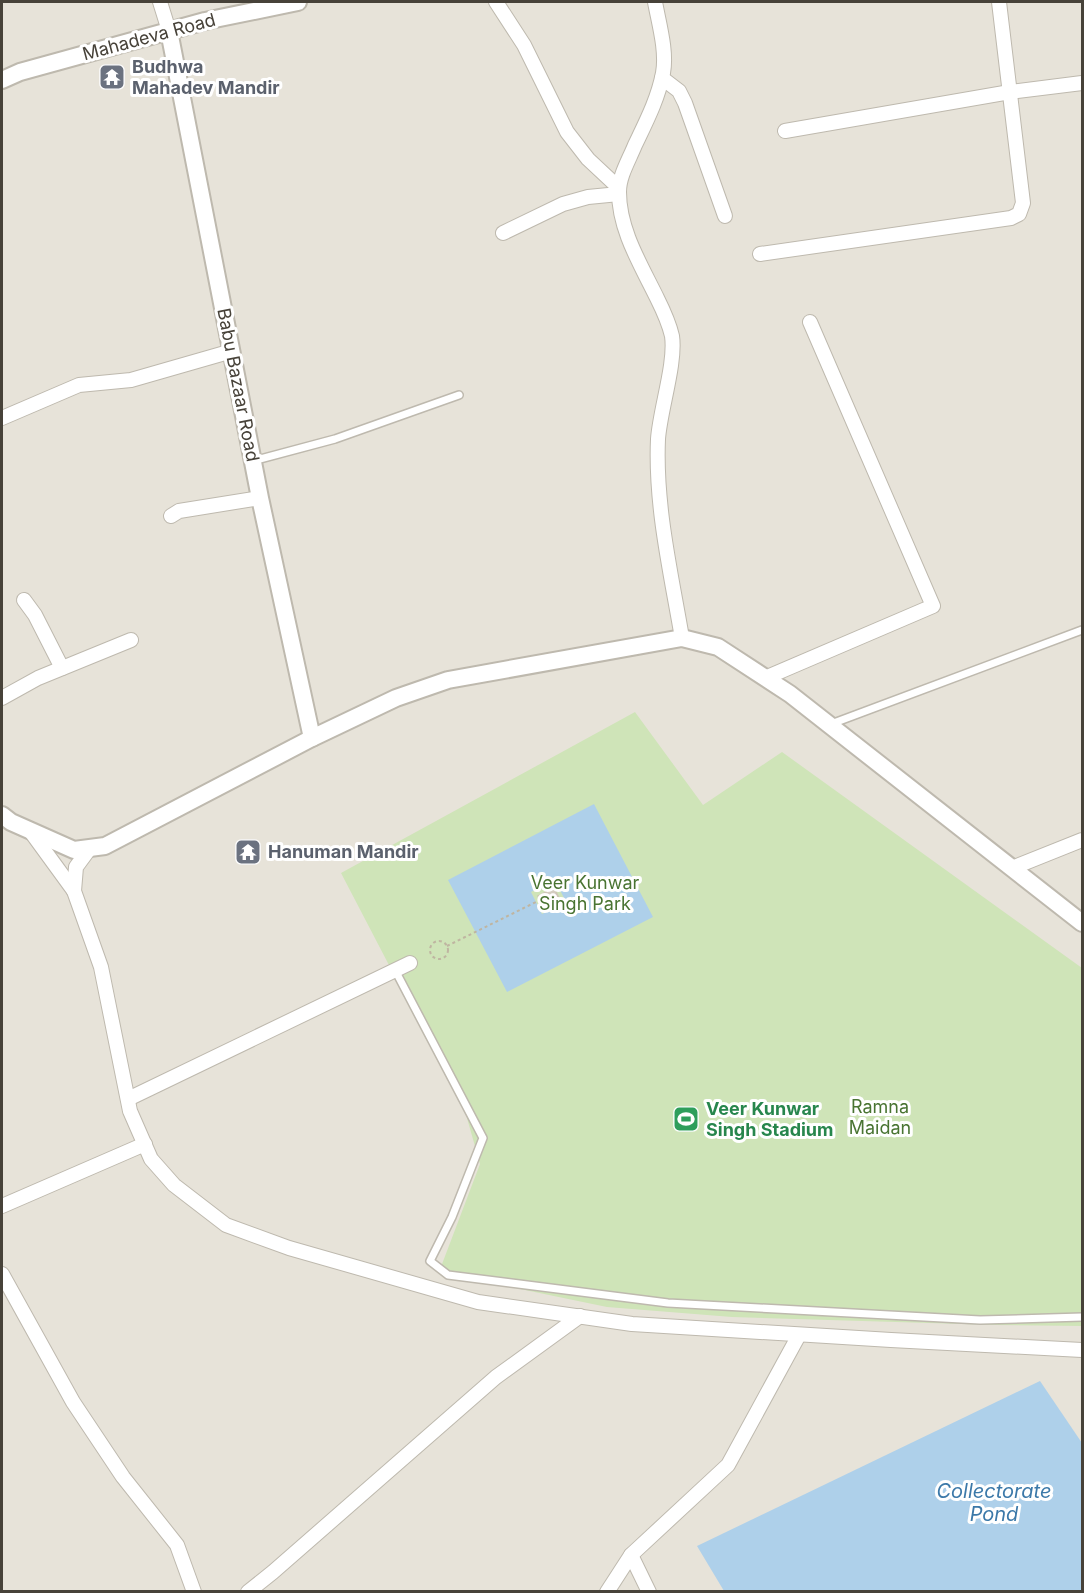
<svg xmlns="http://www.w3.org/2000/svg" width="1084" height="1593" font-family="Inter,sans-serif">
	<rect width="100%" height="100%" fill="#f4f1eb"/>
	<!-- residential -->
	<rect fill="#e7e3d9" x="2" y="2" width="1080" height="1589"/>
	<!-- green -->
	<path fill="#cfe4b8" d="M635,712L703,805L782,752L1082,968V1326L996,1325L732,1317L607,1307L439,1272L480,1164L465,1111L341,873Z"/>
	<!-- water -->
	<g fill="#aed0ea" fill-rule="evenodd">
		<path d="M594,804L653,917L507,992L448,880ZM555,880L566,902L542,914L531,892Z"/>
		<path d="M1040,1381L1082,1443V1591H724L697,1546Z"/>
	</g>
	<!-- building -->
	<path fill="#d4cdc1" stroke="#cec5b5" stroke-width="1.5" d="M554,888L560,900L545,908L538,896Z"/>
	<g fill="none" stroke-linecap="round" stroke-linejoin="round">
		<!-- service casing -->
		<g stroke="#beb9ae" stroke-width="10">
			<g id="service">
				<path d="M253,461L335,439L459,395"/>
				<path d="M831,724L1082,630"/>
				<path d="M395,970L483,1138L452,1217L430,1261L448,1275L668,1303L980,1320L1082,1317"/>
			</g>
		</g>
		<!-- minor casing -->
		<g stroke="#beb9ae" stroke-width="16">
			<g id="minor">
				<path d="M160,2L169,31"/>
				<path d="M496,2L524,45L567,132L588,159L619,188"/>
				<path d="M655,2C659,24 667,51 663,73C658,99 646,122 635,145C629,160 619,176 619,192C619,230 641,265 657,298C663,310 669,323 672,336C676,363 660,410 658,439C655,506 671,573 682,638"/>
				<path d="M662,78L679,91L685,103L725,216"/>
				<path d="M785,131L1010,92L1082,83"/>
				<path d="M503,233L563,204L588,197L619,194"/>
				<path d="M760,254L1011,218L1019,214L1023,203L999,2"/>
				<path d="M2,418L79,385L131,380L232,351"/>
				<path d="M171,516L179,511L260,498"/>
				<path d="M24,600L35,615L62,668"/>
				<path d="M765,678L933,606L810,322"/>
				<path d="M2,698L38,678L131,640"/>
				<path d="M31,832L74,891"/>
				<path d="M90,848L76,867L74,891L101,967L130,1111L151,1159L174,1185L226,1225L289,1248L478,1302L632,1324L891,1340L1082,1350"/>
				<path d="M1012,868L1082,840"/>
				<path d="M128,1099L410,963"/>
				<path d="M2,1206L145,1144"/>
				<path d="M2,1274L73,1402L123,1477L177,1545L194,1592"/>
				<path d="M631,1555L649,1592"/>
				<path d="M248,1592L273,1572L496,1377L580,1316"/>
				<path d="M607,1592L631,1555L728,1465L799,1335"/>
			</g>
		</g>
		<!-- tertiary casing -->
		<g stroke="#beb9ae" stroke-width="20">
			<g id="tertiary">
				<path d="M169,31L260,498L312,738"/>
				<path d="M2,80L20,72L205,21L298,2"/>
				<path d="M2,815L11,822L74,850L105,846L312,738L396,698L448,680L682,638L718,647L790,694L1082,923"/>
			</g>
		</g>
		<!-- path -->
		<g stroke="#bfb5a1" stroke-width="2" stroke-dasharray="3 3" stroke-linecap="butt">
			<circle cx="439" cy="950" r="9"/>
			<path d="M447,946L540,900"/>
		</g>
		<!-- service -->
		<use href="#service" stroke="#fff" stroke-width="7"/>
		<!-- minor -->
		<use href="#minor" stroke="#fff" stroke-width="14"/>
		<!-- tertiary -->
		<use href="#tertiary" stroke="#fff" stroke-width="16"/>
	</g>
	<!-- icons -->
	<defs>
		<g id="temple-square" transform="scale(1.35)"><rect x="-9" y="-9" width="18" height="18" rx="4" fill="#6b7280" stroke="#fff"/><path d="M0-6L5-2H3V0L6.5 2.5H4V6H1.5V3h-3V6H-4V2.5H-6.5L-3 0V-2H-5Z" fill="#fff"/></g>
		<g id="stadium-square" transform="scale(1.35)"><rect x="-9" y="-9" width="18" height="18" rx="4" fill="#2e9e5b" stroke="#fff"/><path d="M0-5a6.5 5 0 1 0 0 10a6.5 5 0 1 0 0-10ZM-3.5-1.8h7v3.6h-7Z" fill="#fff"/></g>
	</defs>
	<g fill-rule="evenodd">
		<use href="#temple-square" x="112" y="77"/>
		<use href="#temple-square" x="248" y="852"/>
		<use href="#stadium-square" x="686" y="1119"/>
	</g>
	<g text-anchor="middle" stroke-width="6" stroke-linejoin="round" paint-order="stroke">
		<!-- street labels -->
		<g font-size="18" fill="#474239" stroke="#fff">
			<text transform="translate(149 37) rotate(-15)" y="6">Mahadeva Road</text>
			<text transform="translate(238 385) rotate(79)" y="6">Babu Bazaar Road</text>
		</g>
		<!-- worship labels -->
		<g font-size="18" font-weight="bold" fill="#5b616d" stroke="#fff" text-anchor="start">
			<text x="132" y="73">Budhwa<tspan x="132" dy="21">Mahadev Mandir</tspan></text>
			<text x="268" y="858">Hanuman Mandir</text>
		</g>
		<!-- park labels -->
		<g font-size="18" fill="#497432" stroke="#fff">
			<text x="585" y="889">Veer Kunwar<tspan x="585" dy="21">Singh Park</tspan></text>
			<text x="880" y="1113">Ramna<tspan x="880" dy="21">Maidan</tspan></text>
		</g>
		<!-- leisure labels -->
		<g font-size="18" font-weight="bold" fill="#27864d" stroke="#fff" text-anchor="start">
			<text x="706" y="1115">Veer Kunwar<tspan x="706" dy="21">Singh Stadium</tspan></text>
		</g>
		<!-- water labels -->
		<g font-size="20" font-style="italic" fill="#3c79a9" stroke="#fff">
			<text x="994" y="1498">Collectorate<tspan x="994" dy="23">Pond</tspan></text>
		</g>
	</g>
	<!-- border -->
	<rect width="1084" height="1593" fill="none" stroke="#474239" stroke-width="6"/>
</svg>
